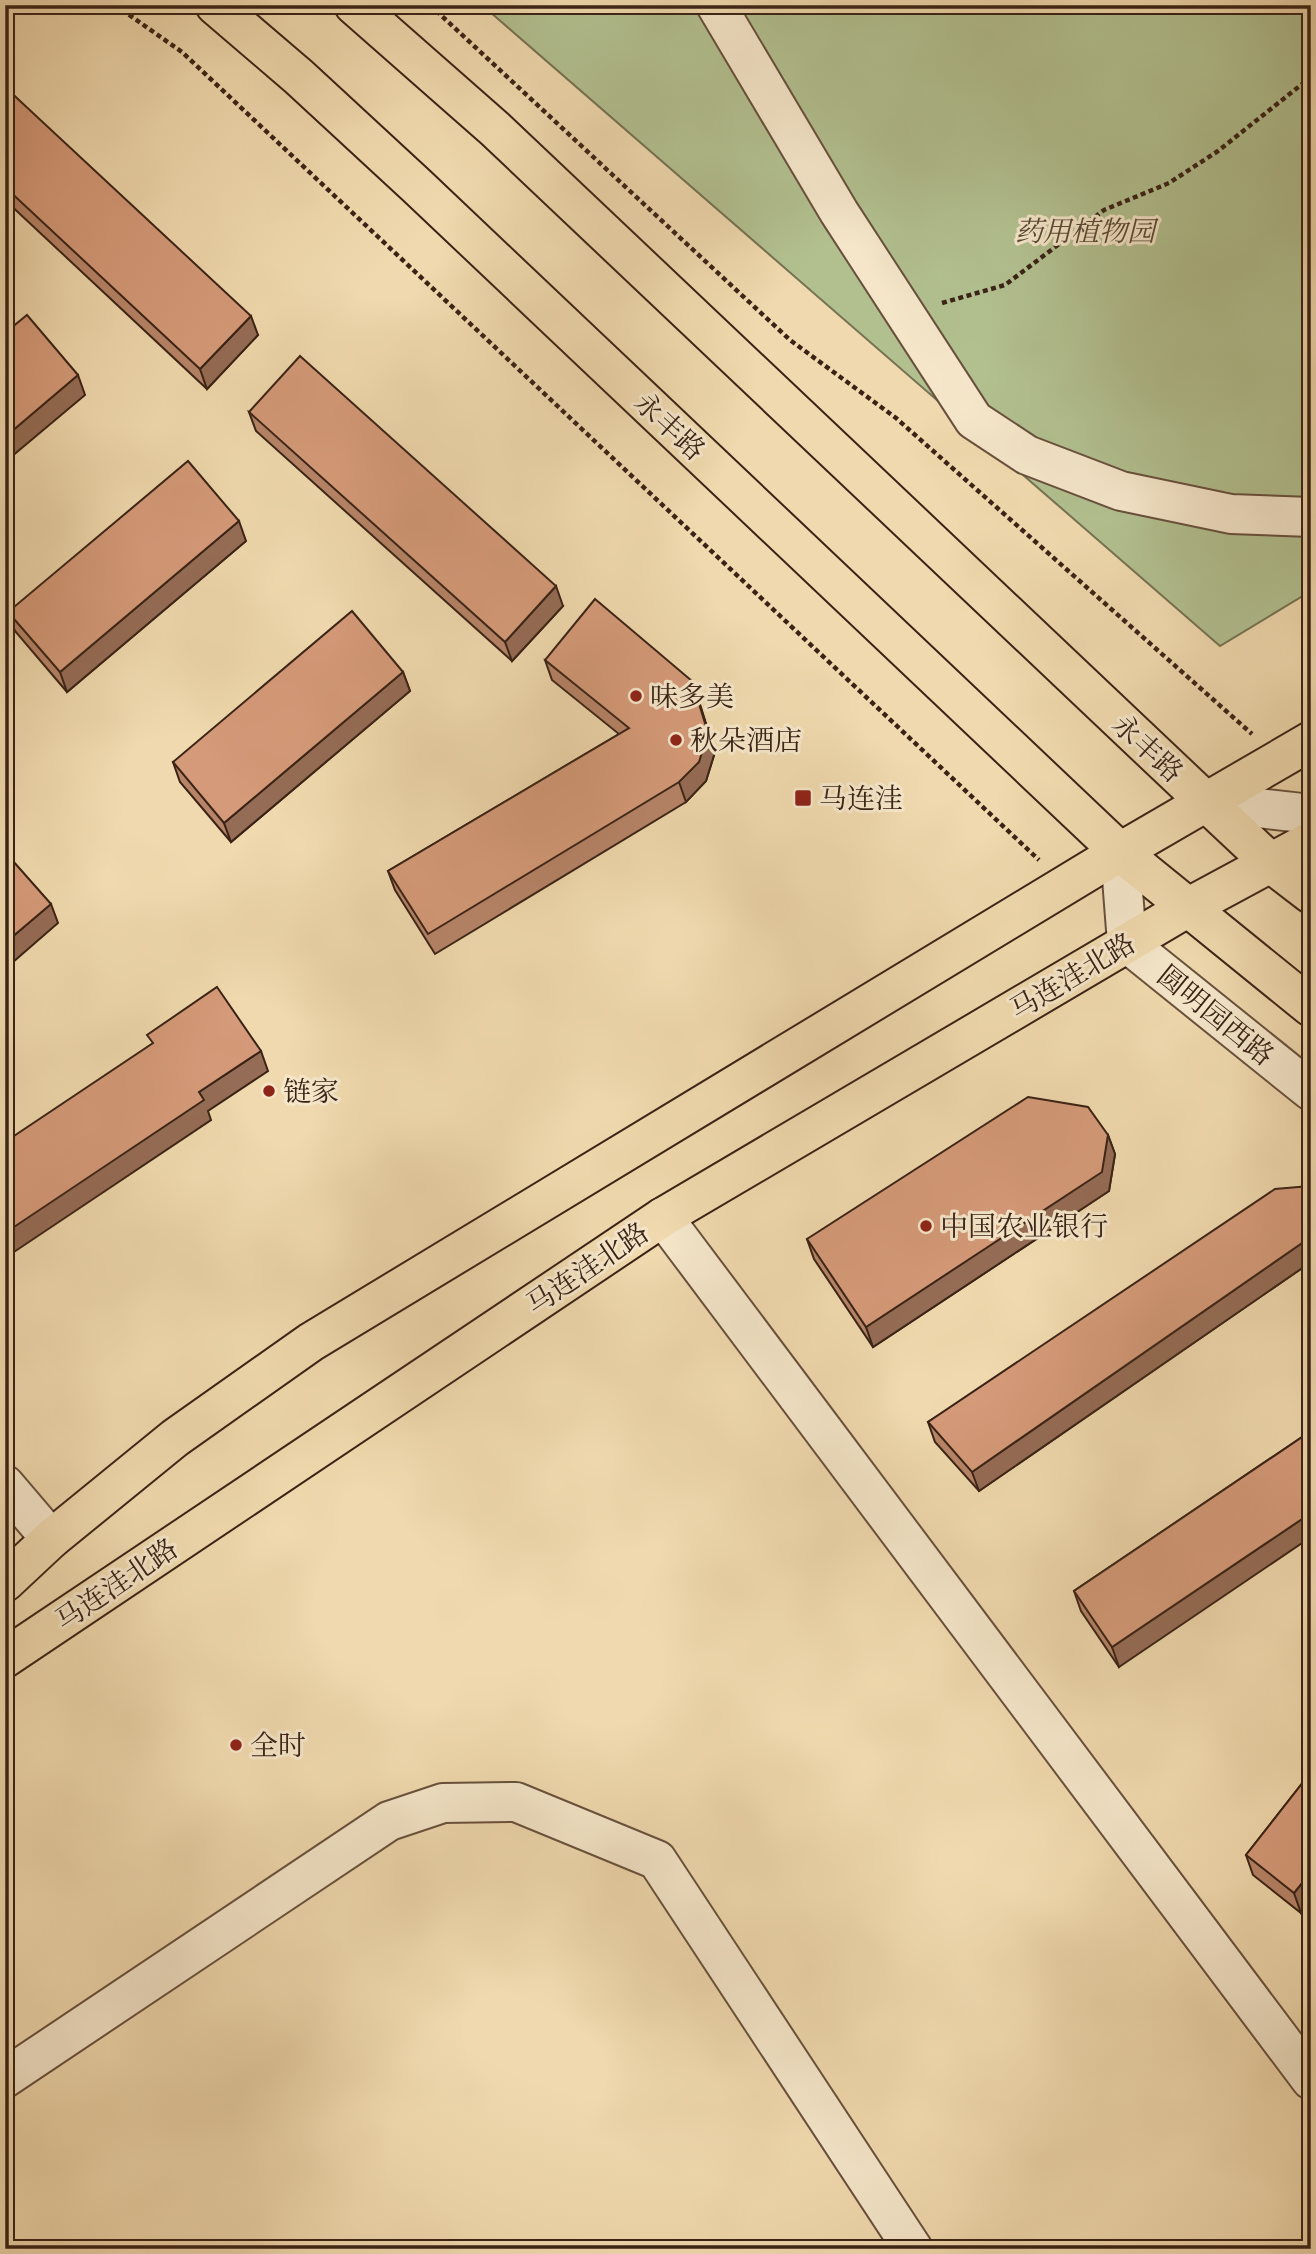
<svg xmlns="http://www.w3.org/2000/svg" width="1316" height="2254" font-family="Alegreya,'Noto Serif SC',serif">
	<rect width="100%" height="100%" fill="#f0d9ae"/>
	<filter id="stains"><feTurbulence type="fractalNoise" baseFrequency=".00286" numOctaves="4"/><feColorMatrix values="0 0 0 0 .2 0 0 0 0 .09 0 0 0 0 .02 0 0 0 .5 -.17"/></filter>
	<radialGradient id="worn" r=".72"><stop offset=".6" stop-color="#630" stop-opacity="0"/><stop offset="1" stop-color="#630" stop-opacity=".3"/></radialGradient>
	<!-- green -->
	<path fill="#b2c090" stroke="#767253" stroke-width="2" d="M482,5H1311V591L1220,646Z"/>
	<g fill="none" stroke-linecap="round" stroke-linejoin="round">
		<!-- minor casing -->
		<g stroke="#68503c" stroke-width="42">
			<g id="minor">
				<path d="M716,5L839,212L974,420L1027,455L1121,491L1231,514L1311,517"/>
				<path d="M1206,802L1311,814"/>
				<path d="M1120,852L1127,943L1311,1091"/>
				<path d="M663,1217L1311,2080"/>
				<path d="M5,1485L51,1539"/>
				<path d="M5,2078L389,1821L443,1803L516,1802L657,1860L913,2249"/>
			</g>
		</g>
		<!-- major casing -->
		<g stroke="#3a2316" stroke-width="42">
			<g id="major">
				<path d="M215,5L299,77L417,186L1120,852L1311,1007"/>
				<path d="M354,5L495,129L1206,802L1272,864L1311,894"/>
				<path d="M5,1582L51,1539L175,1438L311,1342L1120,852L1311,741"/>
				<path d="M5,1658L663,1217L1187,908L1311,841"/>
			</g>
		</g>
		<!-- path -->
		<g stroke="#3a2316" stroke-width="4.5" stroke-dasharray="5 3.5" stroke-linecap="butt">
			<path d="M115,5L182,52L1039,860"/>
			<path d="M430,5L790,340L896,418L1252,734"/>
			<path d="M942,303L1005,285L1104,210L1169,183L1218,151L1311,77"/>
		</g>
		<!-- minor -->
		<use href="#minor" stroke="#f5e6ca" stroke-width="38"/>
		<!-- major -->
		<use href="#major" stroke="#f0d9ae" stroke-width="38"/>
	</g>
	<!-- wall -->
	<g fill="#b78468" stroke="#3a2316" stroke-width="2">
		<path d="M5,87L258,335L207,389L5,200Z"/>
		<path d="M249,412L563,606L512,661L256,431Z"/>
		<path d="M246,541L67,692L15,631L8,612Z"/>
		<path d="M545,660L699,701L715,752L706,781L686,802L435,954L395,890L388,871L619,734L552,680Z"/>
		<path d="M403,672L410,691L231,842L180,782L173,762Z"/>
		<path d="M1108,1135L1115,1154L1109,1191L873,1347L814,1259L807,1239Z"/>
		<path d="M1311,1186V1262L979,1491L935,1442L928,1422Z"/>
		<path d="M1311,1431L1119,1667L1081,1611L1074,1591Z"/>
		<path d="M1311,1772V1901L1301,1913L1253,1875L1246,1855Z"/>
	</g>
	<!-- shaded-wall -->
	<g fill="#956c55" stroke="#3a2316" stroke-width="2">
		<path d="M251,316L258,335L207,389L200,369Z"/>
		<path d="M78,375L85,395L5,462V437Z"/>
		<path d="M239,521L246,541L67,692L60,672Z"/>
		<path d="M556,586L563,606L512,661L505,642Z"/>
		<path d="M403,672L410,691L231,842L224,823Z"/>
		<path d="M692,681L715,752L706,781L686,802L679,782Z"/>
		<path d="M51,904L58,923L5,969V943Z"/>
		<path d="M261,1051L268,1071L208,1111L211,1120L5,1258V1233L199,1092Z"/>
		<path d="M1108,1135L1115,1154L1109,1191L873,1347L866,1327Z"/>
		<path d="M1305,1241L1311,1258V1262L979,1491L972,1472Z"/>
		<path d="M1311,1513V1537L1119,1667L1112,1647Z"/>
		<path d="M1311,1872V1901L1301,1913L1294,1893Z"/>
	</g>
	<!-- building -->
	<g fill="#d59a79" stroke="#3a2316" stroke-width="2">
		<path d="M5,87L251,316L200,369L5,187Z"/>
		<path d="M27,315L78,375L5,437V333Z"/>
		<path d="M300,356L556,586L505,642L249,412Z"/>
		<path d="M188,461L239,521L60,672L8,612Z"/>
		<path d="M595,599L692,681L708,733L699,762L679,782L428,934L388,871L629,728L545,660Z"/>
		<path d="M352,611L403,672L224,823L173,762Z"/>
		<path d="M5,852L51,904L5,943Z"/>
		<path d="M217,987L261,1051L199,1092L204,1100L5,1233V1142L153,1043L147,1035Z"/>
		<path d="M1028,1097L1088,1107L1108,1135L1102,1172L866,1327L807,1239Z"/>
		<path d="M1310,1186H1311V1246L1305,1241L972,1472L928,1422L1275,1189Z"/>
		<path d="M1311,1431V1513L1112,1647L1074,1591Z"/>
		<path d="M1311,1772V1872L1294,1893L1246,1855Z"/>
	</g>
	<!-- markers -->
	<g fill="#8f2418" stroke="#f5e6ca" stroke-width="2.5">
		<circle cx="636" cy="696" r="7"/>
		<circle cx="676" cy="740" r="7"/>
		<rect x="794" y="789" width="18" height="18" rx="3.5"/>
		<circle cx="269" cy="1091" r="7"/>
		<circle cx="926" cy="1226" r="7"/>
		<circle cx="236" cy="1745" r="7"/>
	</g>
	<g text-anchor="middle" stroke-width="6" stroke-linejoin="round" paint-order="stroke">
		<!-- park labels -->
		<g font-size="28" font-style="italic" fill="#584a34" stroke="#f5e6ca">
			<text x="1085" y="241">药用植物园</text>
		</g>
		<!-- street labels -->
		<g font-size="28" fill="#3a2316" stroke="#f5e6ca">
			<text transform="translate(670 426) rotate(43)" y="10">永丰路</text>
			<text transform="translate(1148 748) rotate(43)" y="10">永丰路</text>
			<text transform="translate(1072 976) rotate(-31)" y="10">马连洼北路</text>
			<text transform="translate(1216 1015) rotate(39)" y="10">圆明园西路</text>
			<text transform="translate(587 1268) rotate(-34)" y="10">马连洼北路</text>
			<text transform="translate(116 1584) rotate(-34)" y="10">马连洼北路</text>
		</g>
		<!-- poi labels -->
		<g font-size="28" fill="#3a2316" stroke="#f5e6ca" text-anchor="start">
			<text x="650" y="706">味多美</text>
			<text x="690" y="750">秋朵酒店</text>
			<text x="819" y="808">马连洼</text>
			<text x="283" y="1101">链家</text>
			<text x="940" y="1236">中国农业银行</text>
			<text x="250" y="1755">全时</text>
		</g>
	</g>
	<!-- margin -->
	<rect width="1316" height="2254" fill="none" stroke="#f0d9ae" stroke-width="28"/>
	<rect x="7" y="7" width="1302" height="2240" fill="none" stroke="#3a2316" stroke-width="3.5"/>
	<rect x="14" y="14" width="1288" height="2226" fill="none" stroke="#3a2316" stroke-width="2"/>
	<rect width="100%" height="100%" filter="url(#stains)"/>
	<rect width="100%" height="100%" fill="url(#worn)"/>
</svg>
